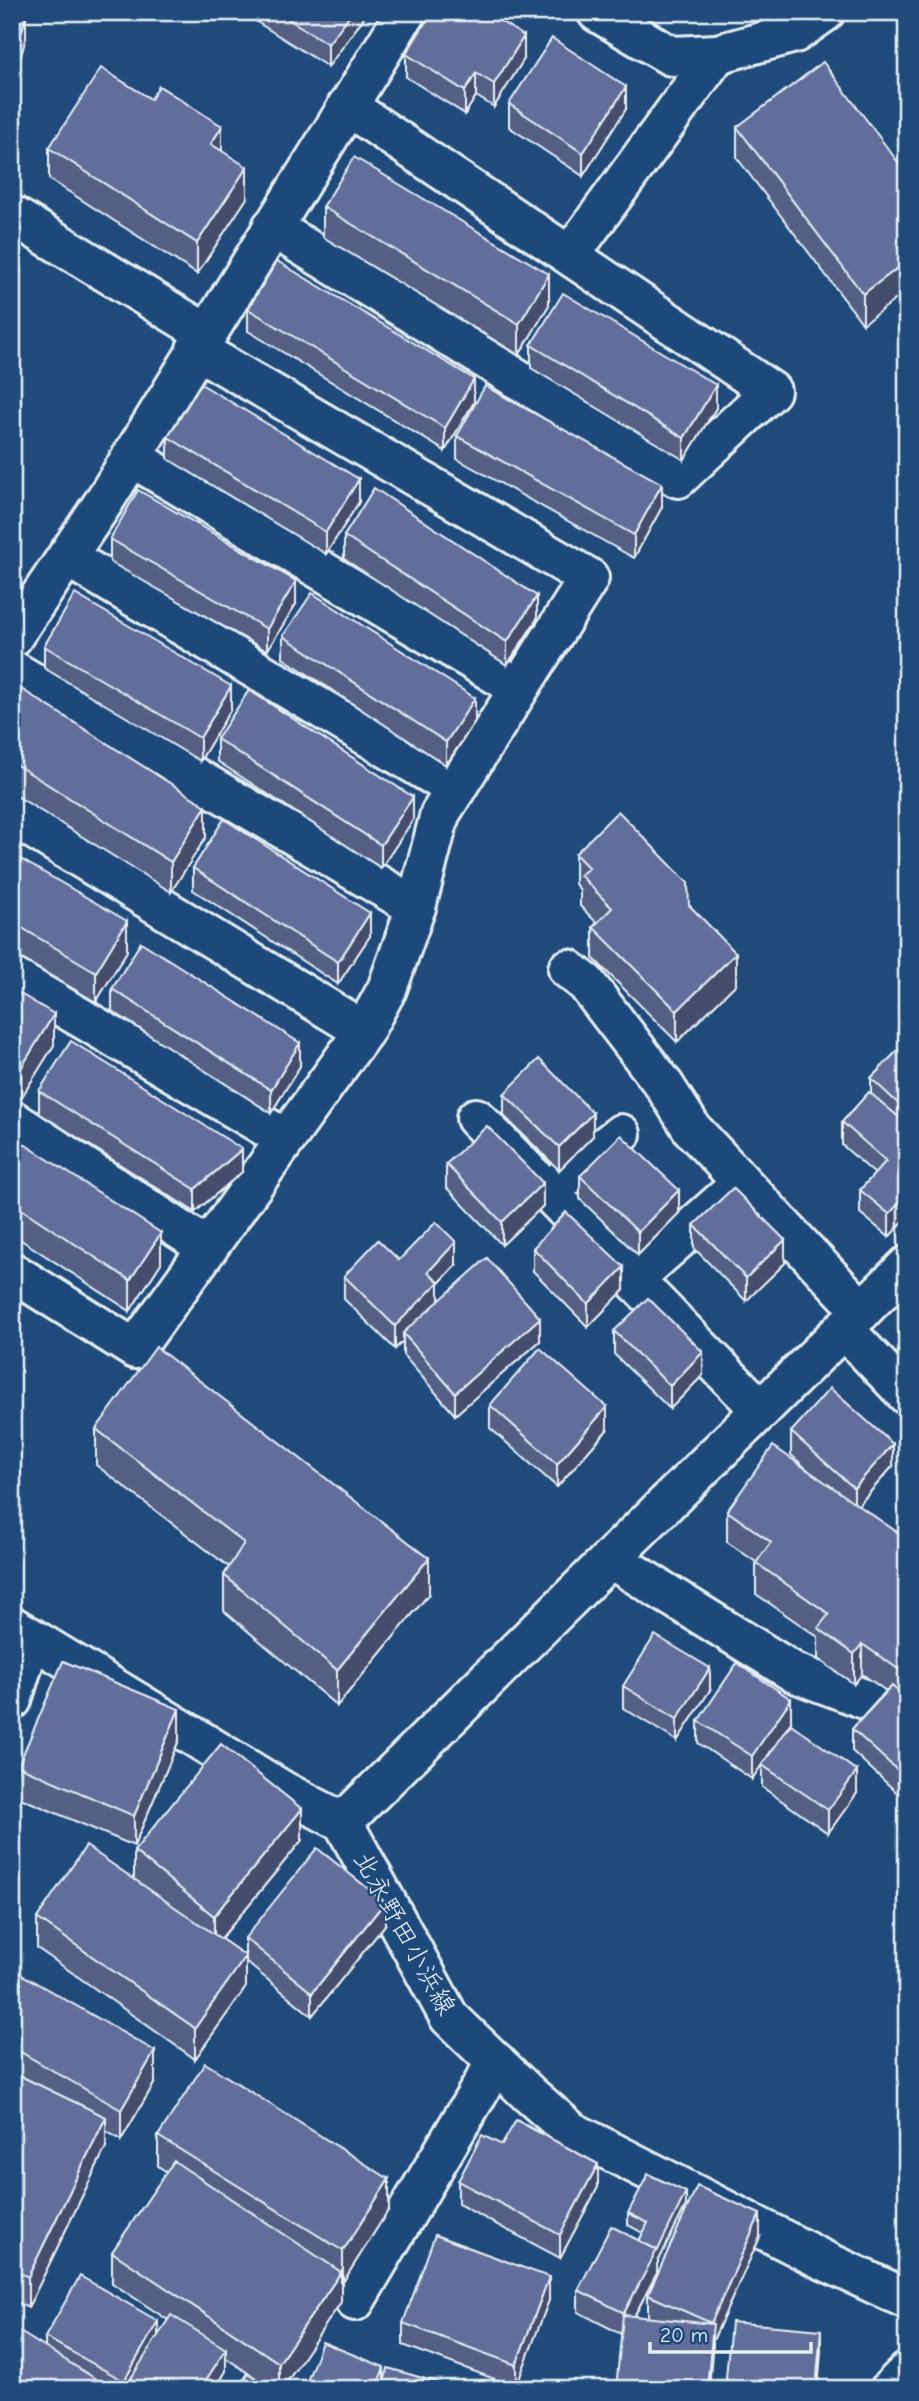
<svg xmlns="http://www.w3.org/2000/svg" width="919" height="2401" font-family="'Comic Neue','Klee One',sans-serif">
	<rect width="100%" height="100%" fill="#1f4a7a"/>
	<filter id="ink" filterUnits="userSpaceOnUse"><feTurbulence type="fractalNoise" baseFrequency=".0143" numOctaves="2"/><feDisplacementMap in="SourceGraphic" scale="14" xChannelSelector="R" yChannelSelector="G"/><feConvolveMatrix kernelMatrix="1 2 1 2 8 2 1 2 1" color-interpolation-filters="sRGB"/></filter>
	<g filter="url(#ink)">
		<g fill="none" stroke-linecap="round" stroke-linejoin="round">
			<!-- minor casing -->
			<g stroke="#e8f1f8" stroke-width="44">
				<g id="minor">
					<path d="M597,12L671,56L717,54L795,33L825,12"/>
					<path d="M12,215L206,333"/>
					<path d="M272,227L678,478L771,391L347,106"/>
					<path d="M570,255L717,54"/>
					<path d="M196,349L589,578L440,814L416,907"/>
					<path d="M131,457L519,688"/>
					<path d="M67,557L456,789"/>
					<path d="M12,638L103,503L406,12"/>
					<path d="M12,670L416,907L387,989L364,1031"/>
					<path d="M12,816L364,1031L135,1349L12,1272"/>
					<path d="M568,969L586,983L664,1085L692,1129L862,1311"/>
					<path d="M12,977L286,1139"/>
					<path d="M476,1118L761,1410"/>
					<path d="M12,1120L208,1248"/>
					<path d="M548,1191L621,1134"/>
					<path d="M634,1279L734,1190"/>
					<path d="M844,1329L907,1395"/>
					<path d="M611,1559L795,1673L875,1703"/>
					<path d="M12,1700L31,1638"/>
					<path d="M343,1822L907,1266"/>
					<path d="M355,2301L496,2062"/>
					<path d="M890,2389L907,2372"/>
				</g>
			</g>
			<!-- major casing -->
			<g stroke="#e8f1f8" stroke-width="44">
				<path id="major" d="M12,1626L285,1792L343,1822L449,2017L530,2095L571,2131L821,2259L907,2299"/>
			</g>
			<!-- minor -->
			<use href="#minor" stroke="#1f4a7a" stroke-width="38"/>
			<!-- major -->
			<use href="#major" stroke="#1f4a7a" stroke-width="38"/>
		</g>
		<!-- wall -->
		<g fill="#545f84" stroke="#e8f1f8" stroke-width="2">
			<path d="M241,12H368L328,67Z"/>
			<path d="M406,54L524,59L494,107L476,96L465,114L406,77Z"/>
			<path d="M509,104L626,109L583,176L509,127Z"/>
			<path d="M737,127L907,174L863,324L737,158Z"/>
			<path d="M49,148L222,151L247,198L197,274L49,179Z"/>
			<path d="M323,207L549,305L519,355L323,237Z"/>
			<path d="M248,309L474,402L445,451L248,331Z"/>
			<path d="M531,345L716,408L684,460L531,368Z"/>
			<path d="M457,436L662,507L634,558L457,459Z"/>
			<path d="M168,437L359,502L326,554L168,459Z"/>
			<path d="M344,536L537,619L507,665L344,559Z"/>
			<path d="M110,539L296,604L267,651L110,562Z"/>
			<path d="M283,636L475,721L446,765L283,658Z"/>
			<path d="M44,646L231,709L200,761L44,668Z"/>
			<path d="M12,689L206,837L171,892L12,793Z"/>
			<path d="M217,739L413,820L381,868L217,761Z"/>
			<path d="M12,854L127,951L96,1002L12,953Z"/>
			<path d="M575,854L689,905L736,984L677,1042L593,958V927L597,923L580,906V890L575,884Z"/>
			<path d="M193,868L370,936L338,984L193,890Z"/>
			<path d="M12,989L54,1045L21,1098L12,1093Z"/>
			<path d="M112,989L300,1066L271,1113L112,1011Z"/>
			<path d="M907,1041V1217L889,1237L860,1213V1190L875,1174L842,1145V1122L871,1094V1078Z"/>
			<path d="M39,1091L242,1172L195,1212L39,1113Z"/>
			<path d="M504,1094L593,1136L559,1170L504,1116Z"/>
			<path d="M12,1136L161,1263L130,1311L12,1234Z"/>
			<path d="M446,1164L543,1206L502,1245L446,1187Z"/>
			<path d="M580,1176L679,1213L638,1255L580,1199Z"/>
			<path d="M694,1225L785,1263L746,1301L694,1248Z"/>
			<path d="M533,1248L624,1290L588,1327L533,1271Z"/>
			<path d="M399,1260L456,1265L439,1283V1301L540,1341L455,1415L403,1355V1341L395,1349L344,1299V1276Z"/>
			<path d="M614,1331L703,1375L670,1409L614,1354Z"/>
			<path d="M490,1405L607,1430L557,1487L490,1428Z"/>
			<path d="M96,1429L429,1594L337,1706L224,1611V1575L229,1567L96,1465Z"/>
			<path d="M791,1432L893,1466L858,1506L907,1539V1802L852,1751V1729L886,1691L862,1674L854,1684L818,1659V1637L756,1594V1562L727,1542V1511L809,1471L791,1455Z"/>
			<path d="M623,1686L710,1690L677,1741L623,1708Z"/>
			<path d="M698,1721L791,1722L752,1779L698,1743Z"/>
			<path d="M179,1740L134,1846L18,1797V1766Z"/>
			<path d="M762,1765L857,1793L828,1833L762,1787Z"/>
			<path d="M302,1840L221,1939L245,1956V1938L385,1925L312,2016L246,1962V1987L195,2059L37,1948V1918L134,1879V1851Z"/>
			<path d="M12,1969L155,2082L121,2140L106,2131V2147L28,2308L12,2300Z"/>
			<path d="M158,2136L389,2209L343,2282L341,2280V2302L282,2389H238L248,2373L226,2358V2371L215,2389H12L45,2348V2337L158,2336L168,2320L112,2283V2252L167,2172L158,2166Z"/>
			<path d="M502,2145L598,2187L560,2258L458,2204V2181Z"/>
			<path d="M686,2205L657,2264V2273L634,2317L648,2318V2295L760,2237L713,2340V2347L621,2334L578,2312V2290L639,2241L643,2233L628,2225V2213Z"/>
			<path d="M549,2300L516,2387L403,2345V2323Z"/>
		</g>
		<!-- shaded-wall -->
		<g fill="#454d6c" stroke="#e8f1f8" stroke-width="2">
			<path d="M352,12H368L328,67V44Z"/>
			<path d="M26,16V38L12,87V65Z"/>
			<path d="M524,36V59L494,107V84Z"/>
			<path d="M476,73V96L465,114V91Z"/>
			<path d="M626,87V109L583,176V153Z"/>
			<path d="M222,126V157L211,144Z"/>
			<path d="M247,167V198L197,274V243Z"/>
			<path d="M907,261V291L863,324V294Z"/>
			<path d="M549,274V305L519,355V324Z"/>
			<path d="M474,379V402L445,451V428Z"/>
			<path d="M716,385V408L684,460V438Z"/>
			<path d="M359,479V502L326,554V532Z"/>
			<path d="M662,484V507L634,558V535Z"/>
			<path d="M296,581V604L267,651V629Z"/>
			<path d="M537,596V619L507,665V642Z"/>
			<path d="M231,686V709L200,761V738Z"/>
			<path d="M475,698V721L446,765V742Z"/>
			<path d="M413,797V820L381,868V845Z"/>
			<path d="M206,806V837L171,892V862Z"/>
			<path d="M370,913V936L338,984V962Z"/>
			<path d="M127,921V951L96,1002V972Z"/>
			<path d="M736,953V984L677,1042V1011Z"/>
			<path d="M54,1014V1045L21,1098V1068Z"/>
			<path d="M300,1043V1066L271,1113V1090Z"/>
			<path d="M593,1113V1136L559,1170V1147Z"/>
			<path d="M242,1149V1172L195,1212V1189Z"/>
			<path d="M543,1183V1206L502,1245V1222Z"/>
			<path d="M679,1190V1213L638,1255V1232Z"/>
			<path d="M907,1195V1217L889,1237V1214Z"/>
			<path d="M161,1233V1263L130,1311V1280Z"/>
			<path d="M785,1240V1263L746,1301V1278Z"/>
			<path d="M456,1242V1265L439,1283V1304L403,1333V1341L395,1349V1326L428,1272Z"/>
			<path d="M624,1267V1290L588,1327V1304Z"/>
			<path d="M540,1318V1341L455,1415V1393Z"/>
			<path d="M703,1352V1375L670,1409V1386Z"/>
			<path d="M607,1407V1430L557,1487V1464Z"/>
			<path d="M893,1444V1466L854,1510V1488Z"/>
			<path d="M429,1558V1594L337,1706V1670Z"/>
			<path d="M862,1644V1674L854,1684V1654Z"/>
			<path d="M710,1668V1690L677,1741V1719Z"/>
			<path d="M791,1699V1722L752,1779V1756Z"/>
			<path d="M179,1709V1740L134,1846V1816Z"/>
			<path d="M857,1771V1793L828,1833V1810Z"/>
			<path d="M302,1809V1840L214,1947V1916Z"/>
			<path d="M385,1902V1925L312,2016V1993Z"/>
			<path d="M246,1956V1987L195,2059V2028Z"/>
			<path d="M155,2051V2082L121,2140V2110Z"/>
			<path d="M106,2117V2147L28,2308V2277Z"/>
			<path d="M598,2164V2187L560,2258V2235Z"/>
			<path d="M389,2179V2209L343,2282V2251Z"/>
			<path d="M686,2192V2205L657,2264V2273L624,2335V2313Z"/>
			<path d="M760,2214V2237L713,2340L709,2389H707L711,2345V2323Z"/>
			<path d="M341,2272V2302L282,2389H279V2363Z"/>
			<path d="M549,2277V2300L516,2387V2365Z"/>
			<path d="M158,2321V2344L126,2386V2389H124V2381Z"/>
			<path d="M821,2330V2352L818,2389H816Z"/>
			<path d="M226,2349V2371L215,2389H200Z"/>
			<path d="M384,2367V2389H376Z"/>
		</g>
		<!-- building -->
		<g fill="#626e9a" stroke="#e8f1f8" stroke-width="2">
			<path d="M12,12L26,16L12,65Z"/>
			<path d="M277,12H352L328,44Z"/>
			<path d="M432,12H486L524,36L494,84L476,73L465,91L406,54Z"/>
			<path d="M552,38L626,87L583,153L509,104Z"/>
			<path d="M823,62L907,174V261L863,294L737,127Z"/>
			<path d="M101,68L151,99L159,86L222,126L211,144L247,167L197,243L49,148Z"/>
			<path d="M354,157L549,274L519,324L323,207Z"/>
			<path d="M277,261L474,379L445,428L248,309Z"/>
			<path d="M563,293L716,385L684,438L531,345Z"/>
			<path d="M201,384L359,479L326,532L168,437Z"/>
			<path d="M485,386L662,484L634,535L457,436Z"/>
			<path d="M374,488L537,596L507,642L344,536Z"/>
			<path d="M138,490L296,581L267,629L110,539Z"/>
			<path d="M312,593L475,698L446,742L283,636Z"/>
			<path d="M75,594L231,686L200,738L44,646Z"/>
			<path d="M15,685L206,806L171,862L12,762V689Z"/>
			<path d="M249,690L413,797L381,845L217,739Z"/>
			<path d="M618,811L688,883L689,905L736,953L677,1011L593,927L612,908L580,875L589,868L575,854Z"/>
			<path d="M224,819L370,913L338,962L193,868Z"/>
			<path d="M12,854L127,921L96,972L12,922Z"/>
			<path d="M141,942L300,1043L271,1090L112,989Z"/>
			<path d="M12,989L54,1014L21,1068L12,1063Z"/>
			<path d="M71,1041L242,1149L195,1189L39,1091Z"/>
			<path d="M907,1041V1112L871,1078Z"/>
			<path d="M539,1059L593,1113L559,1147L504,1094Z"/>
			<path d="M869,1092L907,1124V1195L889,1214L860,1190L886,1161L842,1122Z"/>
			<path d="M487,1126L543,1183L502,1222L446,1164Z"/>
			<path d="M621,1135L679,1190L638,1232L580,1176Z"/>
			<path d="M12,1136L161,1233L130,1280L12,1203Z"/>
			<path d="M733,1188L785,1240L746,1278L694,1225Z"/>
			<path d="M566,1212L624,1267L588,1304L533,1248Z"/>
			<path d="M436,1222L456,1242L428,1272L439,1282L395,1326L344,1276L378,1240L399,1260Z"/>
			<path d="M487,1258L540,1318L455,1393L403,1333Z"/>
			<path d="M648,1298L703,1352L670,1386L614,1331Z"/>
			<path d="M156,1347L429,1558L337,1670L224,1575L244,1543L96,1429Z"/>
			<path d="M540,1348L607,1407L557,1464L490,1405Z"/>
			<path d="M830,1388L893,1444L854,1488L791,1432Z"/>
			<path d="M773,1446L907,1539V1675L862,1644L854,1654L818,1628L829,1614L756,1563L771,1542L727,1511Z"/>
			<path d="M655,1635L710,1668L677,1719L623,1686Z"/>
			<path d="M63,1661L179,1709L134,1816L18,1766Z"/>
			<path d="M737,1663L791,1699L752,1756L698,1721Z"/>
			<path d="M892,1686L907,1699V1779L852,1729Z"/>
			<path d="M791,1724L857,1771L828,1810L762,1765Z"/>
			<path d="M221,1744L302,1809L214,1916L134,1851Z"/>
			<path d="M86,1846L246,1956L195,2028L37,1918Z"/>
			<path d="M317,1848L385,1902L312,1993L245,1938Z"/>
			<path d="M12,1969L155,2051L121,2110L12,2047Z"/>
			<path d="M205,2063L389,2179L343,2251L158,2136Z"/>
			<path d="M12,2072L106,2117L28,2277L12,2269Z"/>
			<path d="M516,2120L598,2164L560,2235L458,2181L482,2135L502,2145Z"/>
			<path d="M174,2161L341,2272L279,2363L112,2252Z"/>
			<path d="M648,2174L686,2192L657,2252V2250L639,2241L648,2223L628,2213Z"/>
			<path d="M697,2186L760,2214L711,2323L648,2295Z"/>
			<path d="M611,2226L657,2250L624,2313L578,2290Z"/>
			<path d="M435,2235L549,2277L516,2365L403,2323Z"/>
			<path d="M80,2276L158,2321L124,2381L45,2337Z"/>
			<path d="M171,2315L226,2349L200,2389H130L126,2386Z"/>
			<path d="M623,2315L713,2324L707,2389H616Z"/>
			<path d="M731,2322L821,2330L816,2389H725Z"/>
			<path d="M12,2327L112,2389H12Z"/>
			<path d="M322,2342L384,2367L376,2389H304Z"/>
			<path d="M388,2368L460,2389H382Z"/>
			<path d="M249,2373L271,2389H238Z"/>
		</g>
	</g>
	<g text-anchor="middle" stroke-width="5" stroke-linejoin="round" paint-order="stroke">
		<!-- street labels -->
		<g font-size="26" fill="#e8f1f8" stroke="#1f4a7a">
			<text transform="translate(405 1933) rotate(61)" y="9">北永野田小浜線</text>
		</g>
	</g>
	<!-- margin -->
	<rect width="919" height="2401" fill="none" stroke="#1f4a7a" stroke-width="42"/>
	<rect x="21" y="21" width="877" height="2359" fill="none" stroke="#e8f1f8" stroke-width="2.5" filter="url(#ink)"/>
	<!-- scale -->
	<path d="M650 2342v10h161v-10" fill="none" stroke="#e8f1f8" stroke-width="3.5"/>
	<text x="660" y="2342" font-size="21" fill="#e8f1f8" stroke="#1f4a7a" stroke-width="5" paint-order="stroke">20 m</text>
</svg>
